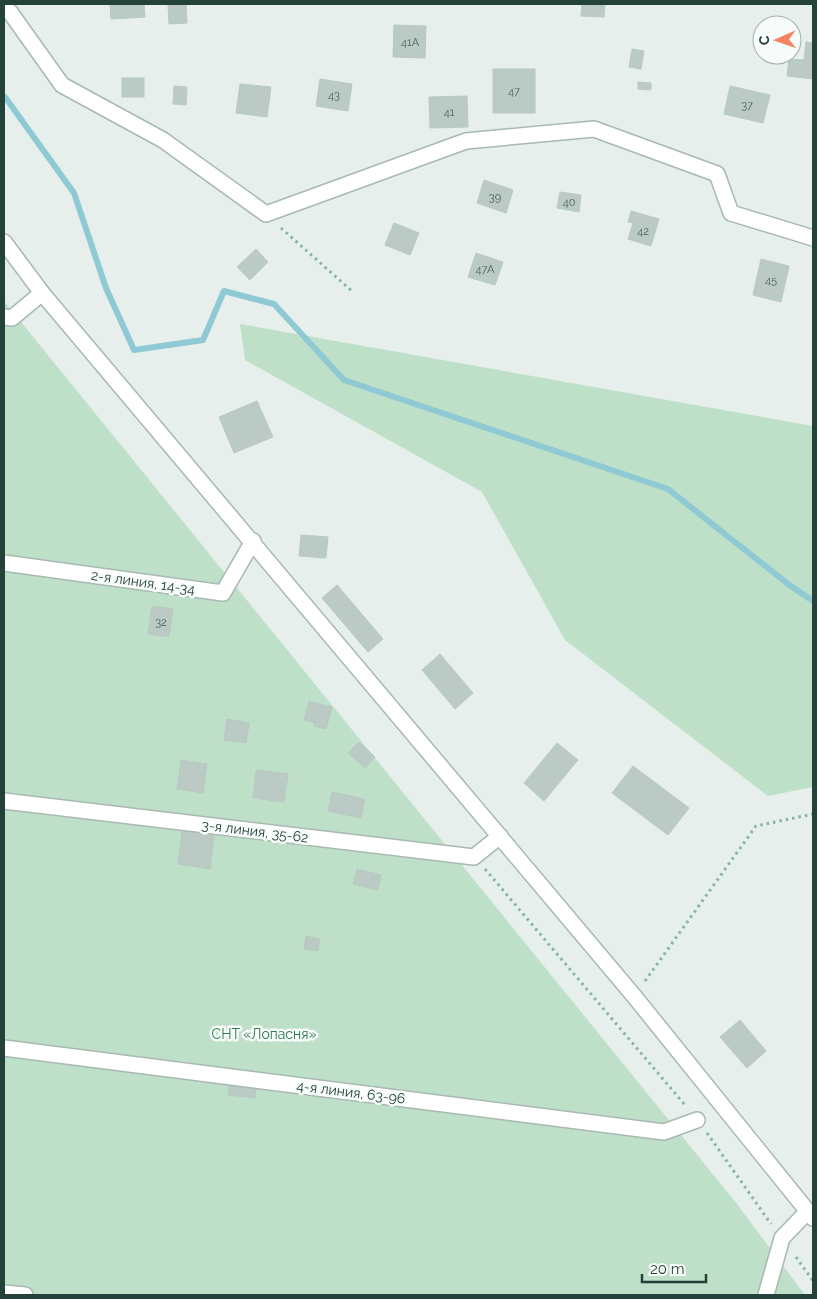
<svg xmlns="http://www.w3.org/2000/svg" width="817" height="1299" font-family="Raleway,sans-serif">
	<rect width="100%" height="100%" fill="#e6efeb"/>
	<!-- green -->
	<g fill="#bfe0c8">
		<path d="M4,301L737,1204L805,1295H4Z"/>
		<path d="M240,324L813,426V787L768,796L565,640L482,492L245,360Z"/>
	</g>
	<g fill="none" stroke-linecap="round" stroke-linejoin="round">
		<!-- stream -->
		<path stroke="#8ec9d4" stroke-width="6" d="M4,97H5L74,193L106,288L134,350L203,340L224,291L274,304L344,380L668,489L788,584L813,601"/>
	</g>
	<!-- building -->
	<g fill="#bbcac4" stroke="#b8c9c2">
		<path d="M110,4H144L145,17L111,19Z"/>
		<path d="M168,4H186L187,23L169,24Z"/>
		<path d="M582,4H605L604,17L581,16Z"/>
		<path d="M394,25L426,26L425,58L393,57Z"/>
		<path d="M806,42L813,43V79L787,76L789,59L804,60Z"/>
		<path d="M632,49L644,51L641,69L629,67Z"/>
		<rect x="493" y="69" width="42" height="44"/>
		<rect x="122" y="78" width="22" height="19"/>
		<path d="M320,79L352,84L348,111L316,106Z"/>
		<path d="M638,82L651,83V90L638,89Z"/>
		<path d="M240,84L271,87L267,117L236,113Z"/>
		<path d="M174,86L187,87L186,105L173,104Z"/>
		<path d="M730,86L770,95L763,123L724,114Z"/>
		<path d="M467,96L468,127L430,128L429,97Z"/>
		<path d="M484,180L513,190L506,213L477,203Z"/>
		<path d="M560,192L581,195L579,212L557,208Z"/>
		<path d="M631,211L659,219L651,246L628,239L633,223L628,222Z"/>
		<path d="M394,223L419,233L410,255L385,245Z"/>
		<path d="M256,249L268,262L250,280L237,267Z"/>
		<path d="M476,253L503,262L495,285L468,277Z"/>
		<path d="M761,259L789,266L781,302L753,295Z"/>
		<path d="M257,401L273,437L234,453L219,417Z"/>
		<path d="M301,535L328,537L326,558L299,556Z"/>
		<path d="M337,585L383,639L368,652L322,598Z"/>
		<path d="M152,606L173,609L169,637L148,634Z"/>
		<path d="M440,654L473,693L455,709L422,670Z"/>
		<path d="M309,701L320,704L315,723L304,720Z"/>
		<path d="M320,704L332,707L326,729L314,726Z"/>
		<path d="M227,719L249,723L246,743L224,740Z"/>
		<path d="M359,742L375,757L365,768L348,753Z"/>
		<path d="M557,743L578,760L544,801L524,783Z"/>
		<path d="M181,760L207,764L203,793L177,789Z"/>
		<path d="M633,766L689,808L668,835L612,793Z"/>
		<path d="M256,770L288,774L284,802L253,798Z"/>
		<path d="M332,792L365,799L361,818L328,811Z"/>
		<path d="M182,832L214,836L210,869L178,864Z"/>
		<path d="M357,869L373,873L369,888L353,884Z"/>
		<path d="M373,873L381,875L378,890L369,888Z"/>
		<path d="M306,936L320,939L318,951L304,949Z"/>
		<path d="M740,1020L766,1051L747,1068L720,1037Z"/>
		<path d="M230,1077L257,1080L255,1098L228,1095Z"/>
	</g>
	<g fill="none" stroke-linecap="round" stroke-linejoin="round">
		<!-- minor casing -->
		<g stroke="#a8b8b2" stroke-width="18">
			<g id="minor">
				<path d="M4,7L10,12L62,85L163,140L266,214L466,141L594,129L717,174L731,213L813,238"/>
				<path d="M4,242L42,293L634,996L813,1218"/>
				<path d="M4,317L12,318L42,293"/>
				<path d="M4,563L223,593L253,541"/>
				<path d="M4,801L474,857L500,836"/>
				<path d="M4,1048L664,1132L697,1120"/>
				<path d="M4,1293L25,1295"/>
				<path d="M766,1295L782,1238L808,1211"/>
			</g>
		</g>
		<!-- path -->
		<g stroke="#86b3a5" stroke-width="3" stroke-dasharray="2.5 4" stroke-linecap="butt">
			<path d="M281,228L353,292"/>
			<path d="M485,869L685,1105"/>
			<path d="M645,981L756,826L813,814"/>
			<path d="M707,1133L771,1224"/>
			<path d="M796,1257L813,1281"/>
		</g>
		<!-- minor -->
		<use href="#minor" stroke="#fff" stroke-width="15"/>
	</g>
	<g text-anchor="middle" stroke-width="5" stroke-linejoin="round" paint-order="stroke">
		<!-- number labels -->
		<g font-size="11" fill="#4a645c">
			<text x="410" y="46">41А</text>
			<text x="514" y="95">47</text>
			<text x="334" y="99">43</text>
			<text x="747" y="109">37</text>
			<text x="449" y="116">41</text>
			<text x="495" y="201">39</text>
			<text x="569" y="206">40</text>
			<text x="643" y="235">42</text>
			<text x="485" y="273">47А</text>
			<text x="771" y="284">45</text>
			<text x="161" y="626">32</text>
		</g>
		<!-- street labels -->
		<g font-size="14" fill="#24423a" stroke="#f7fbf9">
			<text transform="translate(143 582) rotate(8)" y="5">2-я линия, 14-34</text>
			<text transform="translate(255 831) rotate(7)" y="5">3-я линия, 35-62</text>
			<text transform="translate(351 1092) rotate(7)" y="5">4-я линия, 63-96</text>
		</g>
		<!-- park labels -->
		<g font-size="14" fill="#2d7a4b" stroke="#f7fbf9">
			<text x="264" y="1039">СНТ «Лопасня»</text>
		</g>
	</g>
	<!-- border -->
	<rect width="817" height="1299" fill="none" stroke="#24423a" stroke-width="10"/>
	<!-- north arrow -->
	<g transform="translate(777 40) rotate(268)"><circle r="24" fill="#f7fbf9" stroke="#a3b1ad"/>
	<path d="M0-4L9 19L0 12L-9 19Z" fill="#f4845f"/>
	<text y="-8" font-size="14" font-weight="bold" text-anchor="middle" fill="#24423a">С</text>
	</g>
	<!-- scale -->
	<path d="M642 1274v8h64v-8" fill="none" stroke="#24423a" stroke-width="2.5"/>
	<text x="650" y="1274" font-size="15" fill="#24423a" stroke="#f7fbf9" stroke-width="4" paint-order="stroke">20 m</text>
</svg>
